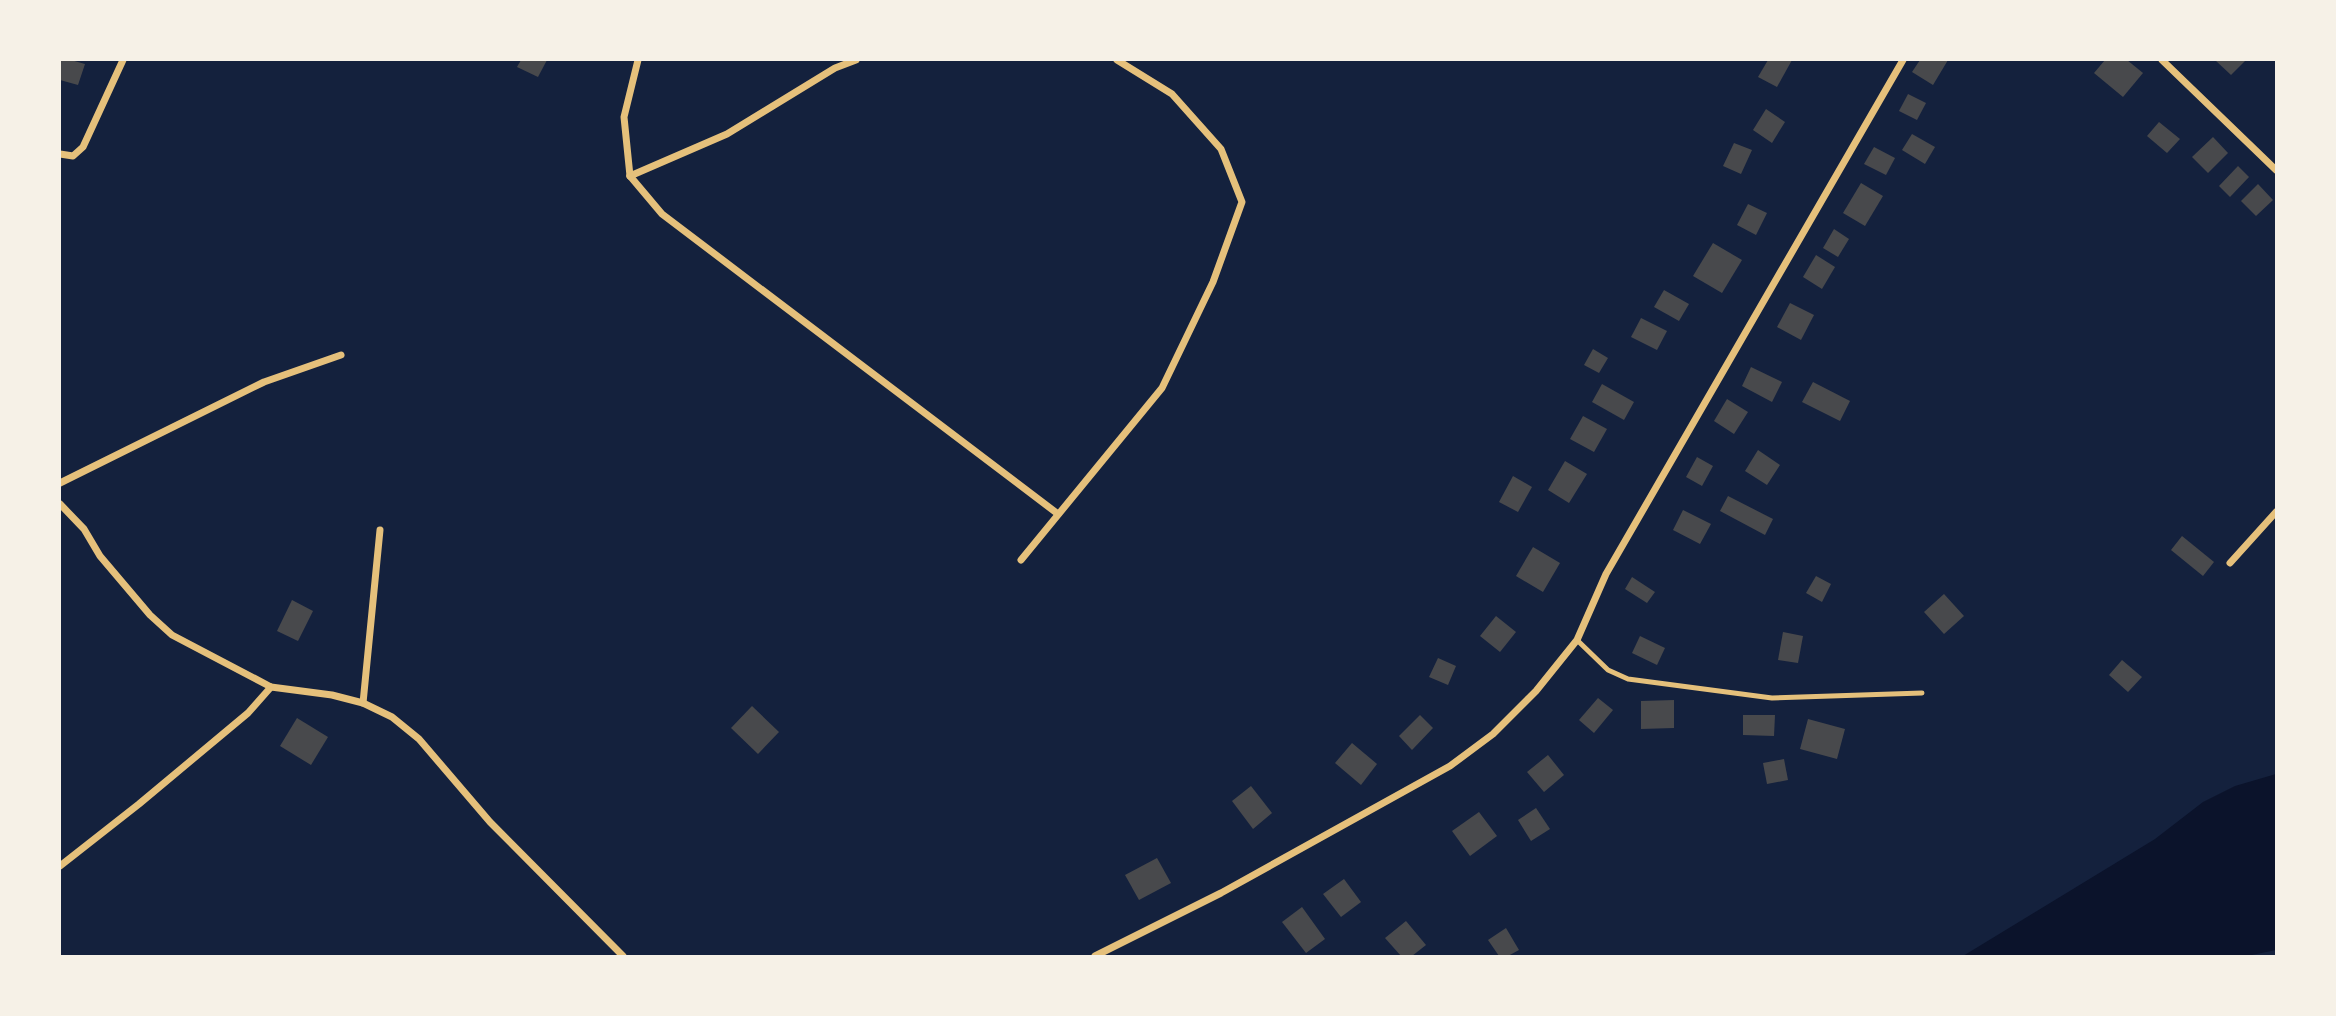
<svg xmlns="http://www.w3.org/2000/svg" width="2336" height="1016" font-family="'Work Sans',sans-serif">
	<rect width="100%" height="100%" fill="#14213d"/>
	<!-- water -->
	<path fill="#0b132b" d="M2276,774V950L2247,956H1963L2155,839L2203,802L2235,786Z"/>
	<!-- building -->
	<g fill="#48494c">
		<path d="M60,60H71L85,64L78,85L60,80Z"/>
		<path d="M521,60H547L538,77L517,67Z"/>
		<path d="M1768,60H1792L1777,87L1758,77Z"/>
		<path d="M1920,60H1948L1933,85L1912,72Z"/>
		<path d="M2105,60H2127L2143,73L2123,97L2094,73Z"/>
		<path d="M2215,60H2246L2231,75Z"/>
		<path d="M1908,94L1926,103L1917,120L1899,111Z"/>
		<path d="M1766,109L1785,122L1772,143L1753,130Z"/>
		<path d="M2159,122L2180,139L2167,153L2147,136Z"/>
		<path d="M1912,134L1935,147L1925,164L1902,150Z"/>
		<path d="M2213,137L2228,153L2208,173L2192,157Z"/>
		<path d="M1734,143L1752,150L1741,174L1723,166Z"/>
		<path d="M1874,147L1895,158L1886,175L1864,164Z"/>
		<path d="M2238,166L2249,177L2230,197L2219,186Z"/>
		<path d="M1861,183L1883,196L1865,226L1843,213Z"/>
		<path d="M2258,184L2273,200L2256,216L2241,201Z"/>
		<path d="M1748,204L1767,213L1756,235L1737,225Z"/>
		<path d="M1834,229L1849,239L1838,257L1823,248Z"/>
		<path d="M1713,243L1742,260L1722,293L1693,276Z"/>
		<path d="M1816,255L1835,267L1822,289L1803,277Z"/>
		<path d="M1664,290L1689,304L1679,321L1654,307Z"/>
		<path d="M1790,303L1814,315L1801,340L1777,327Z"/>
		<path d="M1641,318L1667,331L1657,350L1631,337Z"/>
		<path d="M1593,349L1608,358L1599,373L1584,365Z"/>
		<path d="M1751,367L1782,382L1772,402L1742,386Z"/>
		<path d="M1813,382L1850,401L1840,421L1802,402Z"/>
		<path d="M1602,384L1634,402L1624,420L1592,402Z"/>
		<path d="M1727,399L1748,412L1734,434L1714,421Z"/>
		<path d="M1583,416L1607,429L1594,452L1570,439Z"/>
		<path d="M1758,450L1780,465L1767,485L1745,471Z"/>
		<path d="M1697,457L1713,466L1702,486L1686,477Z"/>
		<path d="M1565,461L1587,474L1569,503L1548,490Z"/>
		<path d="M1513,476L1532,487L1518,512L1499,502Z"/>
		<path d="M1728,496L1773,519L1765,535L1720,511Z"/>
		<path d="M1683,510L1711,524L1700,544L1673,530Z"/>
		<path d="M2182,536L2214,562L2203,576L2171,550Z"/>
		<path d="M1533,547L1560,563L1543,592L1516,576Z"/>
		<path d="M1816,576L1831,584L1822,602L1806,593Z"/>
		<path d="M1632,577L1655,592L1647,603L1625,589Z"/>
		<path d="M1944,594L1964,616L1944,634L1924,612Z"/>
		<path d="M292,600L313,611L298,641L277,631Z"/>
		<path d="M1496,616L1516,632L1500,652L1480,636Z"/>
		<path d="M1783,632L1803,636L1798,663L1778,660Z"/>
		<path d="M1640,636L1665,648L1657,665L1632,653Z"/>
		<path d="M1438,658L1456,666L1448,685L1429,677Z"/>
		<path d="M2122,660L2142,677L2128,692L2109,675Z"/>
		<path d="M1598,698L1613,710L1594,733L1579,720Z"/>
		<path d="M1674,700V728L1641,729V701Z"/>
		<path d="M752,706L779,732L758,754L731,728Z"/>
		<path d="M1420,715L1433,728L1412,750L1399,736Z"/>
		<path d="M1743,715H1775L1774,736L1743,735Z"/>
		<path d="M297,718L328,737L311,765L280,746Z"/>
		<path d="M1808,719L1845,729L1837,759L1800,749Z"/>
		<path d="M1352,743L1377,764L1361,785L1335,763Z"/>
		<path d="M1548,755L1564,775L1544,792L1527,772Z"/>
		<path d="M1784,759L1788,780L1767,784L1763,763Z"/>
		<path d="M1251,786L1272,813L1253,829L1232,801Z"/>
		<path d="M1536,808L1550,829L1531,841L1518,820Z"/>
		<path d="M1479,812L1497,836L1470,856L1452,831Z"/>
		<path d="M1157,858L1171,883L1139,900L1125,875Z"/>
		<path d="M1344,879L1361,902L1341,917L1323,894Z"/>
		<path d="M1302,907L1325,939L1306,953L1282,922Z"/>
		<path d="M1406,921L1426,945L1412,956H1401L1385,938Z"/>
		<path d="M1506,928L1519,950L1508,956H1499L1488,940Z"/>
	</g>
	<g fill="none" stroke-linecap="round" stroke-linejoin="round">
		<!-- service -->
		<path stroke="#e5c07b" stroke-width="5" d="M1577,640L1608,670L1628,679L1772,698L1922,693"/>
		<!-- minor -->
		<g stroke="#e5c07b" stroke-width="7">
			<path d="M2162,60L2276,170"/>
			<path d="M60,154L73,156L83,147L123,60"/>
			<path d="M630,176L662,214L1058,514"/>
			<path d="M630,176L727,134L835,68L856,60"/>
			<path d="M630,176L624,117L638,60"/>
			<path d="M60,483L264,382L341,355"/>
			<path d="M60,504L84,529L100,556L150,615L172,635L271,687L332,695L363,703L392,717L419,739L490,822L623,956"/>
			<path d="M1021,560L1162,388L1213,282L1242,202L1221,149L1172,94L1117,60"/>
			<path d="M2230,563L2276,512"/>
			<path d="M363,703L380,530"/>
			<path d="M60,866L139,804L248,713L271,687"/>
			<path d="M1095,956L1221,893L1450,766L1493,734L1536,691L1577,640L1606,574L1903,60"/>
		</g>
	</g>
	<!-- border -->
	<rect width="2336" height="1016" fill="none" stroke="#f6f1e7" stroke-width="122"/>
</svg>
